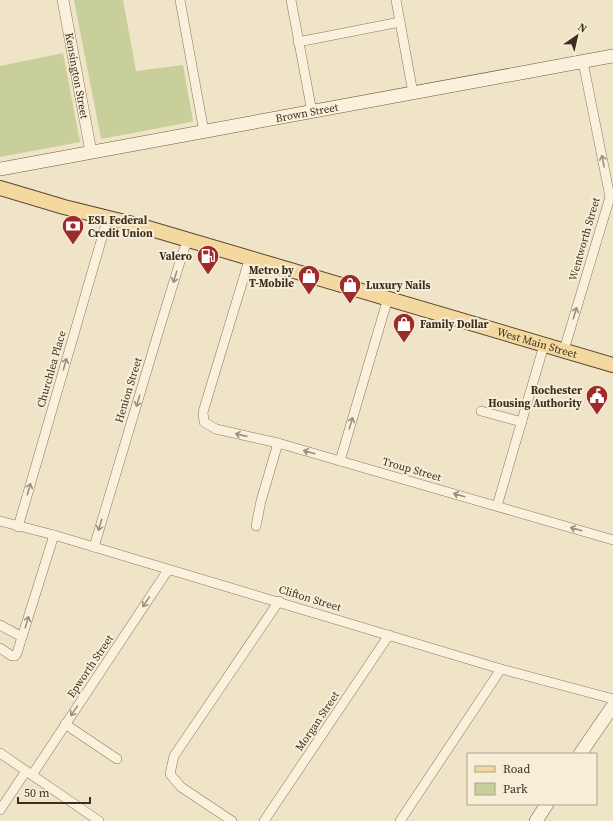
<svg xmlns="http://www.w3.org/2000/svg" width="613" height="821" font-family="'Source Serif 4',serif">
	<rect width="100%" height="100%" fill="#f0e4c8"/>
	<!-- green -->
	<g fill="#c9cf9b">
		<path d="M74,0H123L136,71L183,65L193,121L191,122L101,139Z"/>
		<path d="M63,53L80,142L0,157V66Z"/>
	</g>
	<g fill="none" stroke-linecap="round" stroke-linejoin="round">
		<!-- minor casing -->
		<g stroke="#8d765c" stroke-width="10">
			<g id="minor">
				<path d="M180,0L204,132"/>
				<path d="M291,0L312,112"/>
				<path d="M396,0L413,93"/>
				<path d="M298,42L400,22"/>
				<path d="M250,257L203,412L204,422L216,429L278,443L613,540"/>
				<path d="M564,350L610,197L583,62"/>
				<path d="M481,411L522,422"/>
				<path d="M340,461L388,298"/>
				<path d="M497,506L544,345"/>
				<path d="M0,521L54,535L501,669L613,699"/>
				<path d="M256,526L261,501L278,443"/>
				<path d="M18,527L108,217"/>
				<path d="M94,547L159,330L183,252L188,240"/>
				<path d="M0,625L22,637"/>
				<path d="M0,648L12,656H15L17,653L54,535"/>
				<path d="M65,724L117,759"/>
				<path d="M0,753L99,821"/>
				<path d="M32,775L168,570"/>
				<path d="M0,810L26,771"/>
				<path d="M232,821L181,787L170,774L174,756L279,601"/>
				<path d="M264,821L389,635"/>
				<path d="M400,821L501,669"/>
			</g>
		</g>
		<!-- tertiary casing -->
		<g stroke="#8d765c" stroke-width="12">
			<g id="tertiary">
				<path id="s1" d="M63,0L91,152"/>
			</g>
		</g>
		<!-- secondary casing -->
		<g stroke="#6f573f" stroke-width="14">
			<g id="secondary">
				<path id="s2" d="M0,169L613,56"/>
				<path d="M580,754L613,706"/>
				<path d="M536,821L547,804"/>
			</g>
		</g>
		<!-- primary casing -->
		<g stroke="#5b4430" stroke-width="16">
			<g id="primary">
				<path id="s3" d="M0,188L64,207L141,226L613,365"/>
			</g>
		</g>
		<!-- minor -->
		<use href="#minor" stroke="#faf1dc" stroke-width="9"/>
		<!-- tertiary -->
		<use href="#tertiary" stroke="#faf1dc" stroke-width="11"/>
		<!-- secondary -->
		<use href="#secondary" stroke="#faf1dc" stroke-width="13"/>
		<!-- primary -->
		<use href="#primary" stroke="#f3d9a0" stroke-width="14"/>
	</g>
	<!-- one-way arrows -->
	<defs><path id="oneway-shaft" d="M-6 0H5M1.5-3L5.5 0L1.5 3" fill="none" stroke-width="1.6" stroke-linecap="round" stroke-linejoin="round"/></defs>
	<g stroke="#9c907e">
		<use href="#oneway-shaft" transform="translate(603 161) rotate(-101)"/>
		<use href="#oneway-shaft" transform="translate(175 277) rotate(107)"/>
		<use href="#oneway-shaft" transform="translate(575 313) rotate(-73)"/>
		<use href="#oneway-shaft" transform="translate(65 364) rotate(-74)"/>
		<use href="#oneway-shaft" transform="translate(138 401) rotate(107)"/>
		<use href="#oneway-shaft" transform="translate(351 423) rotate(-73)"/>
		<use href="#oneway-shaft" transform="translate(241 435) rotate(-167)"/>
		<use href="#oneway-shaft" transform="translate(309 452) rotate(-164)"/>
		<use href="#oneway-shaft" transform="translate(29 489) rotate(-74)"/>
		<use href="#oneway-shaft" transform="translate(459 495) rotate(-164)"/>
		<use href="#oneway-shaft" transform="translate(100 525) rotate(107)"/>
		<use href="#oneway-shaft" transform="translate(576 529) rotate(-164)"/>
		<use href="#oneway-shaft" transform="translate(146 602) rotate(124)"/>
		<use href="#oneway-shaft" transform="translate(27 622) rotate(-73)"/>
		<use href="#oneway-shaft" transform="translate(74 711) rotate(124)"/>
	</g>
	<!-- icons -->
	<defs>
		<g id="bank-pin" transform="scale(1.15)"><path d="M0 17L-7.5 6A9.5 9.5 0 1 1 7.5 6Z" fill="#9e2a2b" stroke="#f7eed8"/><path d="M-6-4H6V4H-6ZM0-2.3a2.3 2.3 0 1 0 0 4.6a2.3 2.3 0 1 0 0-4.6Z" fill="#fff"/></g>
		<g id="fuel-pin" transform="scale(1.15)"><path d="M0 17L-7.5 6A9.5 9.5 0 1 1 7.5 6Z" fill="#9e2a2b" stroke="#f7eed8"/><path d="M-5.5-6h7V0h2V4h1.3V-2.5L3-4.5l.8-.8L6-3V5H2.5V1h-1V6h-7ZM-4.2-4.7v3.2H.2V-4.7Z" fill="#fff"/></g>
		<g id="shop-pin" transform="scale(1.15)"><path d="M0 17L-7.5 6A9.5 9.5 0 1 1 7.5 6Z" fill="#9e2a2b" stroke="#f7eed8"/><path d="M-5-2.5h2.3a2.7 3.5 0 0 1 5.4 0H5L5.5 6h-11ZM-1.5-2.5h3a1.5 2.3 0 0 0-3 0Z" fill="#fff"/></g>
		<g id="civic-pin" transform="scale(1.15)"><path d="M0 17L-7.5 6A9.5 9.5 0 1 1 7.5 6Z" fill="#9e2a2b" stroke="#f7eed8"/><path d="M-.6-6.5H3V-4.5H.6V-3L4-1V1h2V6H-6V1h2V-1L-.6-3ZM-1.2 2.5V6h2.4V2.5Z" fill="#fff"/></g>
	</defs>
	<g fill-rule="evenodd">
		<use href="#bank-pin" x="73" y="226"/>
		<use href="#fuel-pin" x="208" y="256"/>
		<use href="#shop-pin" x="309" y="276"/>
		<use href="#shop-pin" x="350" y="285"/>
		<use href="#shop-pin" x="404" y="324"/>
		<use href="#civic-pin" x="597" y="396"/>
	</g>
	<g text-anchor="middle" stroke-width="4" stroke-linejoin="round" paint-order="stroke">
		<!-- street labels -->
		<g font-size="11" fill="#3d2e20" stroke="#f7eed8">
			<text dy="4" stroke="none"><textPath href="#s1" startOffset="77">Kensington Street</textPath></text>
			<text dy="4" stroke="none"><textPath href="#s2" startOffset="312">Brown Street</textPath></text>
			<text transform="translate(584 239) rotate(-74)" y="4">Wentworth Street</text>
			<text dy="4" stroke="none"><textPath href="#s3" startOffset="559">West Main Street</textPath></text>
			<text transform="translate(51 369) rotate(-74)" y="4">Churchlea Place</text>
			<text transform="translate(128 390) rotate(-73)" y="4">Henion Street</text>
			<text transform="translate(412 469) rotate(16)" y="4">Troup Street</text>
			<text transform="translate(310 598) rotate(17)" y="4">Clifton Street</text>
			<text transform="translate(90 666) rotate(-56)" y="4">Epworth Street</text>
			<text transform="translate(317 721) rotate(-56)" y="4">Morgan Street</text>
		</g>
		<!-- poi labels -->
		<g font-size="11" font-weight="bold" fill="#3d2e20" stroke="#f7eed8" text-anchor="start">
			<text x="88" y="224">ESL Federal<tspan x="88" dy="13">Credit Union</tspan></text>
			<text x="192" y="260" text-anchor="end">Valero</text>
			<text x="294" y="274" text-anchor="end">Metro by<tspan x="294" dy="13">T-Mobile</tspan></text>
			<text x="366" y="289">Luxury Nails</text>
			<text x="420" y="328">Family Dollar</text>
			<text x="582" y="394" text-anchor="end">Rochester<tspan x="582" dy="13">Housing Authority</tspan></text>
		</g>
	</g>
	<!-- legend -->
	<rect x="467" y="753" width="130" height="52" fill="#f7eed8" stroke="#ada18e"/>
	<rect x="475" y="766" width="20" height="6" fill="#f3d9a0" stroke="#ada18e"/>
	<text x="503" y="773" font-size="12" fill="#3d2e20">Road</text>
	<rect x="475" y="783" width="20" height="12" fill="#c9cf9b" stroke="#ada18e"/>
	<text x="503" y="793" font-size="12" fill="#3d2e20">Park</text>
	<!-- north arrow -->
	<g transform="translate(577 36) rotate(34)" stroke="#f7eed8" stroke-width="3" paint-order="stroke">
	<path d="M0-3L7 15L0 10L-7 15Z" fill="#3d2e20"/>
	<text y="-6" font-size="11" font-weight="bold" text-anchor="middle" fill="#3d2e20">N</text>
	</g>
	<!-- scale -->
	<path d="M18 797v6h72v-6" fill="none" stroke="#3d2e20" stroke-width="2"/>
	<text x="24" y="797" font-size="12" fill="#3d2e20" stroke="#f7eed8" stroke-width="3" paint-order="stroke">50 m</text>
</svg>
